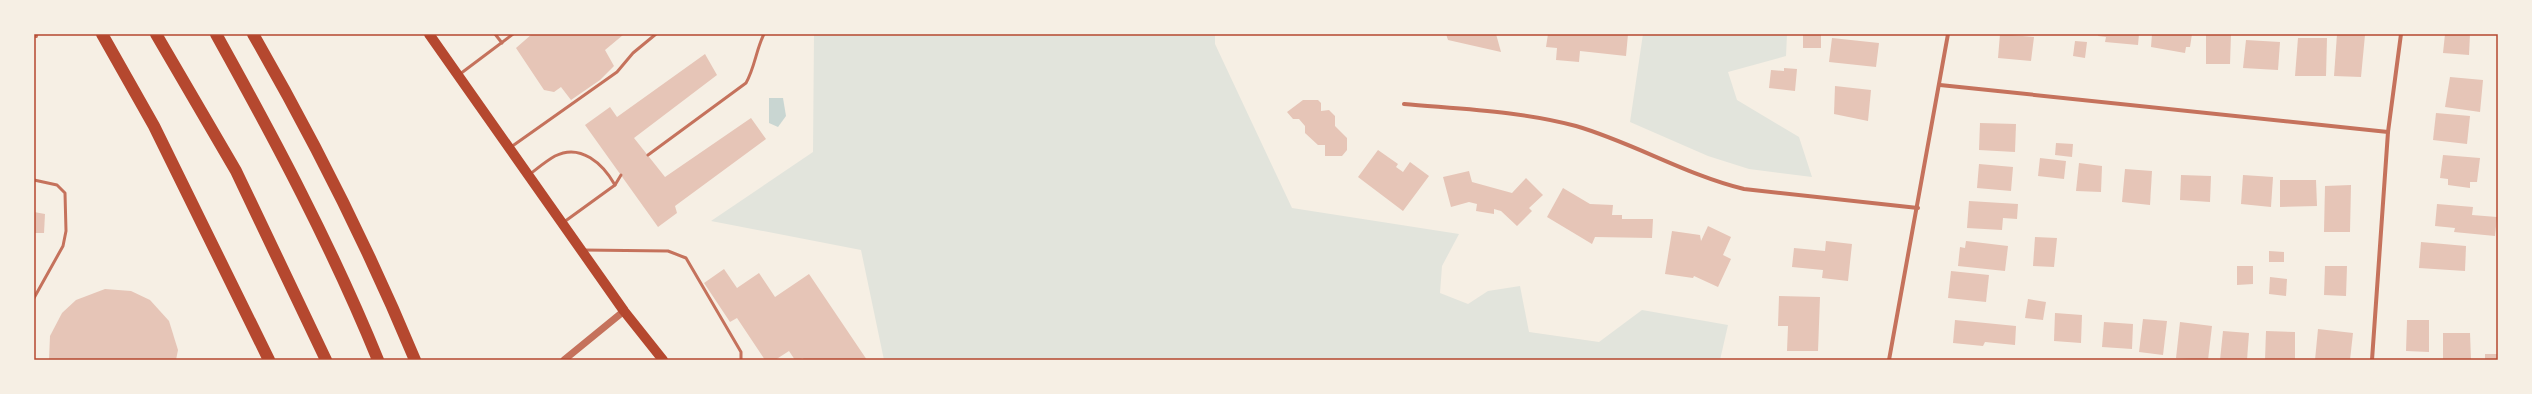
<svg xmlns="http://www.w3.org/2000/svg" width="2532" height="394" font-family="Poppins,sans-serif">
	<rect width="100%" height="100%" fill="#f6efe4"/>
	<!-- green -->
	<g fill="#e2e4dc">
		<path d="M814,34H1215V44L1292,208L1459,234L1442,266L1440,293L1468,304L1488,291L1520,286L1529,332L1599,342L1642,310L1728,325L1720,360H884L861,250L711,221L813,152Z"/>
		<path d="M1643,34H1787L1786,56L1728,72L1737,100L1799,137L1812,177L1749,169L1708,156L1630,122Z"/>
	</g>
	<!-- water -->
	<path fill="#c9d6d2" d="M769,98H783L786,116L778,127L769,123Z"/>
	<!-- building -->
	<g fill="#e6c5b7">
		<path d="M532,34H622L623,35L605,50L614,66L600,80L571,100L561,87L554,92L544,90L516,48Z"/>
		<path d="M1446,34H1496L1501,52L1448,40Z"/>
		<path d="M1548,34H1628L1626,56L1580,51L1579,62L1556,60L1557,48L1546,47Z"/>
		<rect x="1803" y="34" width="18" height="14"/>
		<path d="M2000,34L2034,37L2031,61L1998,58Z"/>
		<path d="M2098,34H2139L2138,45L2105,42L2106,37L2098,36Z"/>
		<path d="M2152,34H2192L2190,47H2186L2185,53L2151,47Z"/>
		<path d="M2206,34H2231L2230,64H2206Z"/>
		<path d="M2337,34L2365,35L2361,77L2334,76Z"/>
		<path d="M2445,34H2470L2469,55L2443,53Z"/>
		<path d="M1832,38L1879,43L1876,67L1829,62Z"/>
		<path d="M2298,38H2327L2326,76H2295Z"/>
		<path d="M2246,40L2280,42L2278,70L2243,68Z"/>
		<path d="M2075,41L2087,42L2085,58L2073,56Z"/>
		<path d="M705,54L717,75L634,138L665,177L751,118L766,139L675,206L677,213L658,227L585,125L610,107L617,117Z"/>
		<path d="M1784,68L1797,69L1795,91L1769,88L1771,70L1784,71Z"/>
		<path d="M2450,77L2483,80L2480,112L2445,107Z"/>
		<path d="M1835,86L1871,90L1868,121L1834,114Z"/>
		<path d="M1303,100H1318L1321,103V111L1329,110L1335,116V126L1347,138V150L1342,156H1325V145H1318L1305,133V126L1299,119H1293L1287,112Z"/>
		<path d="M2436,113L2470,116L2467,144L2433,140Z"/>
		<path d="M1980,123L2016,124L2015,152L1979,150Z"/>
		<path d="M2056,143L2073,144L2072,157L2055,155Z"/>
		<path d="M1378,150L1398,164L1396,167L1403,172L1410,162L1429,176L1403,211L1358,177Z"/>
		<path d="M2443,155L2480,158L2477,182H2470V188L2448,185V179L2440,178Z"/>
		<path d="M2040,158L2066,161L2064,179L2038,176Z"/>
		<path d="M2079,163L2102,166L2101,192L2076,191Z"/>
		<path d="M1979,164L2013,167L2011,191L1977,188Z"/>
		<path d="M2125,169L2152,171L2150,205L2122,202Z"/>
		<path d="M1469,171L1472,182L1512,193L1526,178L1543,195L1529,208L1532,211L1517,226L1501,211L1494,209V214L1476,211L1477,204L1469,202L1451,207L1443,177Z"/>
		<path d="M2181,175L2211,176L2210,202L2180,200Z"/>
		<path d="M2243,175L2273,177L2271,207L2241,204Z"/>
		<path d="M2280,180H2316L2317,206L2280,207Z"/>
		<path d="M2351,185L2350,232H2324L2325,186Z"/>
		<path d="M1563,188L1590,204L1613,205L1612,215H1622V219H1653L1652,238L1595,237L1592,244L1547,217Z"/>
		<path d="M1969,201L2018,204L2017,219L2003,218L2002,230L1967,228Z"/>
		<path d="M2437,204L2473,207L2472,215L2497,217L2495,236L2454,232L2455,228L2435,226Z"/>
		<path d="M34,212L45,214L44,233H34Z"/>
		<path d="M1708,226L1731,237L1723,255L1731,259L1718,287L1694,276L1693,278L1665,274L1672,231L1700,235L1701,241Z"/>
		<path d="M2035,237L2057,238L2054,267L2033,266Z"/>
		<path d="M1826,241L1852,244L1848,281L1822,278L1823,270L1792,267L1794,248L1825,251Z"/>
		<path d="M1966,241L2008,246L2005,271L1958,266L1960,247L1965,248Z"/>
		<path d="M2421,242L2466,246L2465,271L2419,268Z"/>
		<path d="M2269,251L2284,252V262H2269Z"/>
		<path d="M2237,266H2253V284L2237,285Z"/>
		<path d="M2325,266H2347L2346,296L2324,295Z"/>
		<path d="M724,269L737,288L759,273L775,297L809,274L867,360H804L803,358L795,360L789,351L775,360H765L737,318L730,322L704,283Z"/>
		<path d="M1951,271L1989,275L1986,302L1948,298Z"/>
		<path d="M2270,277L2287,279L2286,296L2269,294Z"/>
		<path d="M105,289L131,291L150,300L169,321L178,350L176,360H49L50,336L62,313L76,300Z"/>
		<path d="M1779,296L1820,297L1818,351H1787L1788,326H1778Z"/>
		<path d="M2028,299L2046,302L2043,320L2025,318Z"/>
		<path d="M2055,313L2082,315L2081,343L2054,341Z"/>
		<path d="M2143,319L2167,321L2163,355L2139,352Z"/>
		<path d="M1955,320L2016,326L2015,345L1985,342L1983,346L1953,343Z"/>
		<path d="M2407,320H2429V352L2406,351Z"/>
		<path d="M2104,322L2133,324L2132,349L2102,347Z"/>
		<path d="M2180,322L2212,326L2208,360L2176,358Z"/>
		<path d="M2318,329L2353,333L2350,360H2315Z"/>
		<path d="M2223,331L2249,333L2247,360H2220Z"/>
		<path d="M2266,331L2295,332V360H2265Z"/>
		<path d="M2443,333H2470L2471,360H2443Z"/>
		<rect x="2485" y="354" width="13" height="6"/>
	</g>
	<g fill="none" stroke-linecap="round" stroke-linejoin="round">
		<!-- service -->
		<g stroke="#c5725c" stroke-width="3">
			<path d="M495,34L502,43"/>
			<path d="M460,74L513,34"/>
			<path d="M511,147L617,72L633,53L656,34"/>
			<path d="M648,155L746,83C755,67 756,50 764,34"/>
			<path d="M530,174C538,168 546,161 555,156C581,143 603,164 615,185"/>
			<path d="M34,180L57,185L65,193L66,231L63,246L34,298"/>
			<path d="M564,222L615,185L621,175"/>
			<path d="M583,250L668,251L686,258L741,352V360"/>
		</g>
		<!-- minor -->
		<g stroke="#c5725c" stroke-width="4">
			<path d="M34,35L36,36"/>
			<path d="M1940,85L2388,132"/>
			<path d="M1404,104C1460,109 1521,111 1576,126C1634,143 1686,175 1744,189L1918,208"/>
			<path d="M1889,360L1948,34"/>
			<path d="M2372,360L2388,132L2401,34"/>
		</g>
		<!-- tertiary -->
		<path stroke="#c5725c" stroke-width="7" d="M564,360L624,311"/>
		<!-- primary -->
		<path stroke="#b5482f" stroke-width="10" d="M429,34L624,311L663,360"/>
		<!-- motorway -->
		<g stroke="#b5482f" stroke-width="12">
			<path d="M102,34L154,126L269,360"/>
			<path d="M156,34L236,171L326,360"/>
			<path d="M216,34C275,140 332,247 378,360"/>
			<path d="M253,34C314,140 368,247 415,360"/>
		</g>
	</g>
	<!-- border -->
	<rect width="2532" height="394" fill="none" stroke="#f6efe4" stroke-width="70"/>
	<rect x="35" y="35" width="2462" height="324" fill="none" stroke="#b5482f" stroke-width="1.5"/>
</svg>
